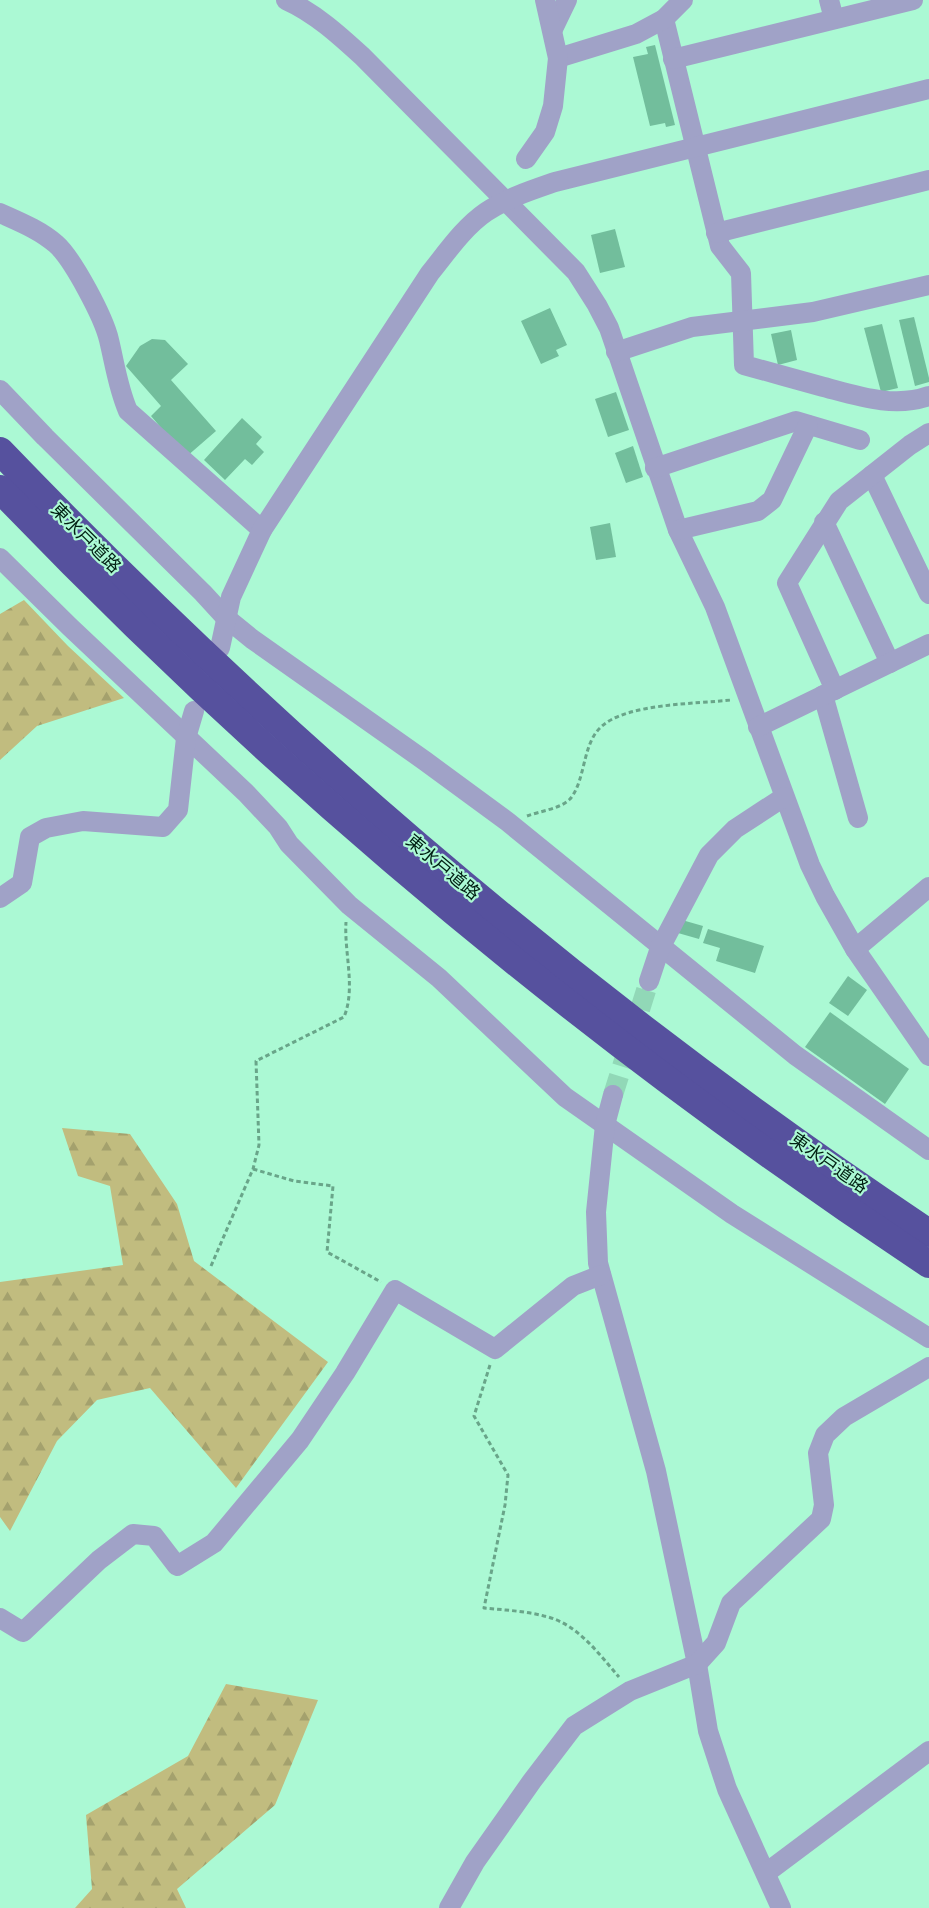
<svg xmlns="http://www.w3.org/2000/svg" width="929" height="1908" font-family="'DejaVu Sans','Noto Sans JP',sans-serif">
	<defs>
		<pattern id="forest-firs" width="22" height="20" patternUnits="userSpaceOnUse" patternTransform="scale(1.5)"><rect width="22" height="20" fill="#c1bc7f"/><path d="M5 1l3.5 6h-7zM16 11l3.5 6h-7z" fill="#a4a16d"/></pattern>
	</defs>
	<rect width="100%" height="100%" fill="#abf9d4"/>
	<!-- forest -->
	<g fill="url(#forest-firs)">
		<path d="M24,600L68,646L124,698L37,726L0,760V614Z"/>
		<path d="M62,1128L130,1134L177,1204L194,1261L328,1362L236,1488L150,1388L97,1400L57,1441L10,1531L0,1517V1282L123,1265L110,1186L78,1176Z"/>
		<path d="M226,1684L318,1700L275,1805L177,1889L186,1908H75L92,1889L86,1815L188,1756Z"/>
	</g>
	<!-- building -->
	<g fill="#72be9c">
		<path d="M655,45L675,125L666,127L665,123L650,126L633,57L648,54L646,47Z"/>
		<path d="M615,229L625,267L600,273L591,235Z"/>
		<path d="M550,308L567,345L556,350L559,356L541,364L521,321Z"/>
		<path d="M914,317L929,378V382L915,386L899,320Z"/>
		<path d="M882,324L898,388L881,392L864,328Z"/>
		<path d="M791,330L797,360L778,365L771,334Z"/>
		<path d="M152,339L165,340L188,364L171,380L216,431L186,457L151,416L161,406L126,366L140,346Z"/>
		<path d="M616,392L629,430L608,437L595,399Z"/>
		<path d="M242,418L262,437L256,444L264,452L252,465L245,459L225,480L204,460Z"/>
		<path d="M633,446L643,477L626,483L615,453Z"/>
		<path d="M610,523L616,557L596,560L590,527Z"/>
		<path d="M682,920L703,926L699,939L678,933Z"/>
		<path d="M708,929L764,946L755,973L716,961L720,948L703,943Z"/>
		<path d="M848,976L867,990L848,1016L829,1003Z"/>
		<path d="M830,1012L909,1069L885,1104L805,1047Z"/>
	</g>
	<g fill="none" stroke-linecap="round" stroke-linejoin="round">
		<!-- minor-tunnel -->
		<path stroke="#91d8b7" stroke-width="20" stroke-dasharray="20 10" stroke-linecap="butt" d="M613,1095L649,981"/>
		<!-- path -->
		<g stroke="#69a589" stroke-width="3" stroke-dasharray="4.5 3" stroke-linecap="butt">
			<path d="M527,816C540,811 560,809 570,799C586,780 582,744 601,727C626,703 697,704 731,700"/>
			<path d="M253,1169L294,1181L333,1186L327,1252L381,1282"/>
			<path d="M211,1266L253,1169L259,1145L256,1061L344,1017C356,988 344,953 346,922"/>
			<path d="M490,1365L474,1416L508,1475L505,1505L484,1608C504,1610 525,1611 544,1616C577,1623 598,1653 619,1677"/>
		</g>
		<!-- minor -->
		<g stroke="#a0a2c7" stroke-width="20">
			<path d="M286,0C315,13 339,35 362,56L576,272L597,305L609,328L678,530L715,607L810,865L825,896L855,949L929,1056"/>
			<path d="M829,0L834,19"/>
			<path d="M664,19L720,246L741,273L744,365C769,372 795,379 820,386C855,395 893,409 929,396"/>
			<path d="M553,29L567,0"/>
			<path d="M558,58L636,34L664,19L683,0"/>
			<path d="M673,59L913,0"/>
			<path d="M526,159L545,132L553,106L558,58L545,0"/>
			<path d="M0,213C20,222 40,230 56,244C73,259 104,318 109,340C115,365 118,388 128,411L262,530"/>
			<path d="M716,233L929,180"/>
			<path d="M616,352L692,327L813,312L929,285"/>
			<path d="M0,390L45,437L203,593L225,617L252,639L425,761L508,822L795,1055L929,1150"/>
			<path d="M655,468L796,421L860,440"/>
			<path d="M872,475L929,594"/>
			<path d="M824,522L890,663"/>
			<path d="M678,530L758,511L772,500L808,425"/>
			<path d="M0,558L70,627L246,793L278,827L289,844L349,905L439,978L565,1097L732,1214L929,1338"/>
			<path d="M220,648L231,597L262,530L430,273C447,252 464,227 486,212C507,198 532,190 555,182L929,89"/>
			<path d="M835,690L787,583L839,501L910,445L929,433"/>
			<path d="M823,695L858,818"/>
			<path d="M758,727L929,644"/>
			<path d="M0,898L22,883L30,837L46,828L83,821L163,827L178,810L186,738L194,711"/>
			<path d="M855,949L929,887"/>
			<path d="M649,981L660,948L709,855L735,829L784,797"/>
			<path d="M613,1095L605,1125L596,1212L598,1263L656,1471L697,1664L708,1731L727,1789L781,1908"/>
			<path d="M0,1618L23,1632L99,1560L133,1534L154,1536L177,1566L214,1543L300,1440L345,1373L395,1290L495,1349L573,1286L601,1275"/>
			<path d="M766,1873L929,1751"/>
			<path d="M449,1908L475,1862L532,1781L574,1726L630,1691L697,1664L716,1643L731,1603L821,1519L824,1505L818,1453L825,1435L844,1417L929,1367"/>
		</g>
		<!-- highway -->
		<g stroke="#56519e" stroke-width="28">
			<path d="M0,451C281,743 591,1008 929,1233"/>
			<path d="M0,489C279,780 592,1041 929,1264"/>
		</g>
	</g>
	<g text-anchor="middle" stroke-width="4.5" stroke-linejoin="round" paint-order="stroke">
		<!-- street labels -->
		<g font-size="18" fill="#001f12" stroke="#abf9d4">
			<text transform="translate(86 538) rotate(45)" y="6">東水戸道路</text>
			<text transform="translate(443 867) rotate(40)" y="6">東水戸道路</text>
			<text transform="translate(829 1163) rotate(35)" y="6">東水戸道路</text>
		</g>
	</g>
</svg>
